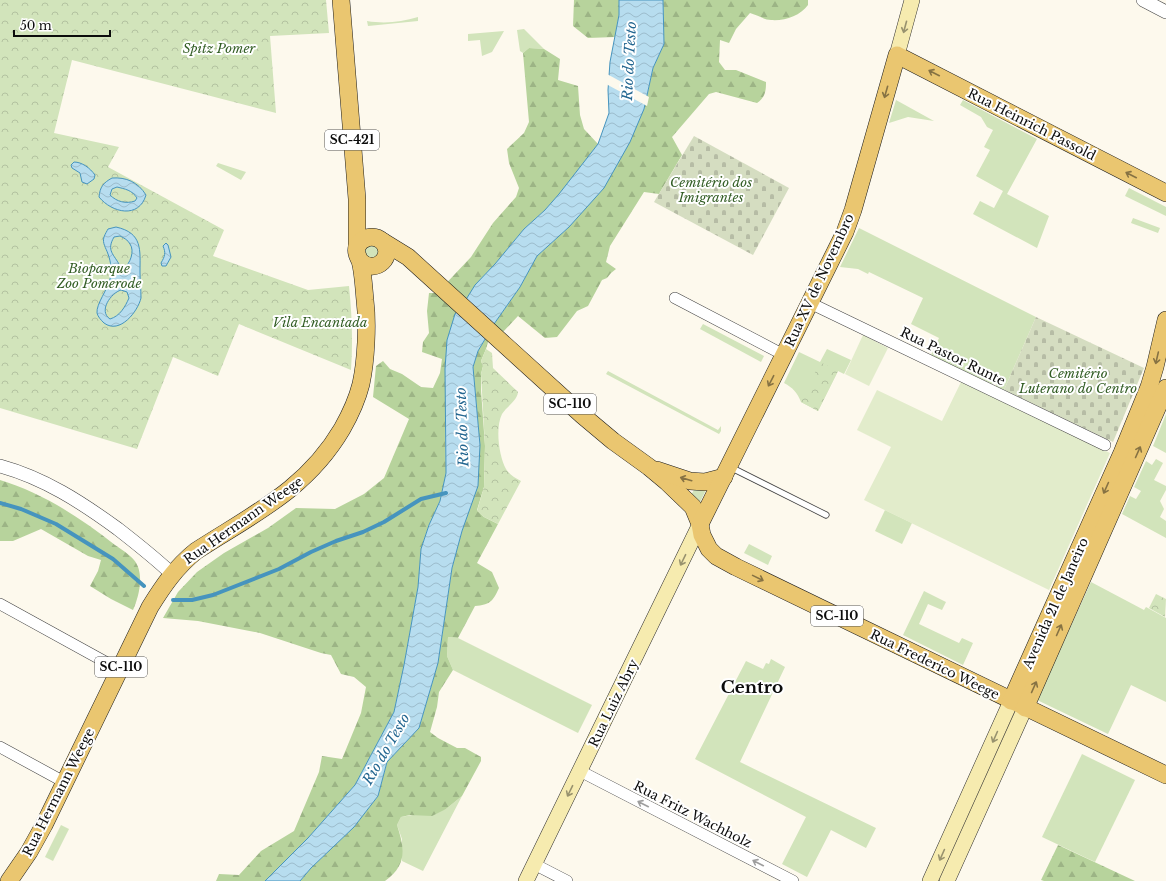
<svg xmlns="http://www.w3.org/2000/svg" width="1166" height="881" font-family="'Libre Baskerville',serif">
	<defs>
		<pattern id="forest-firs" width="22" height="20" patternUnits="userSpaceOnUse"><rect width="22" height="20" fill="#b7d39c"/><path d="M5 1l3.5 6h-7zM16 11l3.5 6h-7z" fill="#9cb485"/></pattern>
		<pattern id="cemetery-stones" width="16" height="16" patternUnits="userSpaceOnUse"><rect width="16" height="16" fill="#d5ddc1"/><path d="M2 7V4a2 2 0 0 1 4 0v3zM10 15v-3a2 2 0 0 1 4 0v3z" fill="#b6bca5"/></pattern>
		<pattern id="park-crowns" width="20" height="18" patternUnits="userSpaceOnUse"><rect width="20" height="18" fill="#d2e4bb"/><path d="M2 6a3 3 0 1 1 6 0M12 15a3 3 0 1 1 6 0" fill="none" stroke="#b3c2a0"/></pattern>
		<pattern id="water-waves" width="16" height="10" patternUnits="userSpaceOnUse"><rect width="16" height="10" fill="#b7ddef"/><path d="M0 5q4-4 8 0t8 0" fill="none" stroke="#9cbccc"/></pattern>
	</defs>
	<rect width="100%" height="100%" fill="#fdf9ed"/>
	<!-- grass -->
	<g fill="#d2e4bb">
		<path d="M418,17V21L368,26L367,21C385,24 401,22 418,17Z"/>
		<path d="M524,29L544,49L529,48L523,53L520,51L517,30Z"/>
		<path d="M504,31L492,52L482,56L480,40L468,41V34Z"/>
		<path d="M896,100L934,121L908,117L889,123Z"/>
		<path d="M963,100L1037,139L1007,194L1049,216L1037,248L973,214L980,201L994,208L1003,191L976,176L990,150L984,147L993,130L987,127L981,117L960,105Z"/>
		<path d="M218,163L246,172L241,180L216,166Z"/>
		<path d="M1129,188L1166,207V216L1125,196Z"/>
		<path d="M1133,218L1160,228L1158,233L1131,223Z"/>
		<path d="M859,228L1036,317L1004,390L996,386V384L993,383L992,384L931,355L939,338L911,324L923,298L869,272L868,274L858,269L840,267Z"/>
		<path d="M373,242L381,254L369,261L362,249Z"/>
		<path d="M703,324L764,356L761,362L700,329Z"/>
		<path d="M827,349L851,360L844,374L838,371L818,411L801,402C797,392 793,388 784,383L799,352L820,362Z"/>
		<path d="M608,371L718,430L721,426V431L719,434L606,374Z"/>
		<path d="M1166,414V453L1153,446Z"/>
		<path d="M1156,459L1163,463L1154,480L1166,486V490L1160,501L1164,509L1160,517L1166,521V538L1122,514L1130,496L1136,499L1141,491L1134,487L1146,461L1152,465Z"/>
		<path d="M695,488L700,490H706L699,504L691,495Z"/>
		<path d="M885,510L912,523L902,544L875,531Z"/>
		<path d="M749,544L772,556L768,565L744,553Z"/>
		<path d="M1091,582L1144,610L1146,607L1166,618V702L1131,685L1108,734L1037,700Z"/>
		<path d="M924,591L946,602L942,610L928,604L919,624L959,643L962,638L973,643L963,665L903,635Z"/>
		<path d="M448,637L458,638L592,705L578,733L453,670L447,656Z"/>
		<path d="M771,659L785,667L740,762L876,828L866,848L831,830L807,877L782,864L806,817L695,759L746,661L763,669L766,663L769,664Z"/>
		<path d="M1082,754L1135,780L1095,862L1042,837Z"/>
		<path d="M462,796L423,871L402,861V839L397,825L401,817L446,809Z"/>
		<path d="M61,825L69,829L53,861L45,857Z"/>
	</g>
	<!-- forest -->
	<g fill="url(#forest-firs)">
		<path d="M574,0H619V15L615,37L588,38L573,26Z"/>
		<path d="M663,0H808V5C800,16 785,21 771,20C765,20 757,15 750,13L736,29L729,43L720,40L719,62L725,70H736L766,82C766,92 765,97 757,103L716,92L709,94L672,137L682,155L659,194L644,192L610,246L606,262L616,269L611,273L607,278L602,280L588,306L577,311L557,337L545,338L518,316L503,332L494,324L520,287L537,256L569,227L644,109L653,68L664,44Z"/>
		<path d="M529,48L544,49L560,59L558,80L578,86L580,115L584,129L598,144L560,194L545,210L524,229L495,264L475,285L445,422L446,473L440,501L429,525L421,549L418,587L404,665L394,712L355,785L308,838L265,881H216L219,874L239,875L261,851L294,831L319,772L322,756L342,759L361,713L366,687L354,677L341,674L331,655L321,653L260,633L198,621L163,618L178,592L197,572L224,553L268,528L296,508L335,509L364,494L384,478L409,419L373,397L376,366L383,361L390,369L402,374L421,387L433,388L440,373L442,359L422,352L423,342L429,333L427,311L429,293H437L471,257L493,223L516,197L519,188L509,163L507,149L524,133L529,122L523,53Z"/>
		<path d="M492,328L486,349L481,361L483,366L481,374V390L485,446L484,487L477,510L484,517L498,524L477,563L492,572L499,588C493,601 490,605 475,606L458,638L448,637L447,656L453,670L439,692L437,707L430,732L438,738L457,748H465L481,757V761L462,796L446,809L432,816L410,815L401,817L397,825C405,849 407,865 385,881H300L311,868L354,827L378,796L387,762L419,728L438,663L452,568L462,531L480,445L473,367L478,351Z"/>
		<path d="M0,480C41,492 81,518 115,545C121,549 129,554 134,560C145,573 139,597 133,610L111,599L90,586L98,571L101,560L88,556L41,529L13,541H0Z"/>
		<path d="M1058,845L1135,881H1044L1041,880Z"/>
	</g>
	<!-- cemetery -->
	<g fill="url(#cemetery-stones)">
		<path d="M694,136L789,188L753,255L654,202Z"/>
		<path d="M1036,317L1144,368L1113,442L1004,390Z"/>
	</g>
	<!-- park -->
	<g fill="url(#park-crowns)">
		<path d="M0,0H326L329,33L270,36L276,113L72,60L54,133L119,147L108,167L224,230L213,256L308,290L349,286C352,315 353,342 351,370L239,324L218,376L173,357L137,449L0,408Z"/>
		<path d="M486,349L492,353L493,368L518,392C517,401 507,406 502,414C495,428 499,456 506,469C509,474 515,478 521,481L498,524L484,517L477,511L484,487L485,446L481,374L483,366L481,361Z"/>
		<path d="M820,362L838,371L818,411L801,402Z"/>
		<path d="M1156,594L1166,599L1165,617L1149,608Z"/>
	</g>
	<!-- pitch -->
	<g fill="#e2eccb">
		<path d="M863,335L888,348L869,386L845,374Z"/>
		<path d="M961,382L1110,453L1049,590L864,500L891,447L857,430L877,390L942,421Z"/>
	</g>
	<!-- water -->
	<g fill="url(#water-waves)" stroke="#4694be" fill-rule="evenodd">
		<path d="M619,0H663L664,44L653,68L644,109L630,142L604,188L569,227L537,256L520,287L494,324L478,351L473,367L480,445L478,486L462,531L452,568L438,663L419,728L387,762L378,796L354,827L311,868L300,881H265L308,838L355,785L394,712L404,665L418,587L421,549L429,525L440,501L446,473L445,369L447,340L455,314L462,306L475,285L495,264L524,229L545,210L559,194L598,144L609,113L608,90L610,62L619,15Z"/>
		<path d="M74,162C82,162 90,168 95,175L94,179L87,184L82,182L80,173L72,168L71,165Z"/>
		<path d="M112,178C126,177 138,182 146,195C139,219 112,213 99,197C100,187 103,183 112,178ZM117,187C125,189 132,190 137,198L135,201C126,204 117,202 110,195L112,189Z"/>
		<path d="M116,227C143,233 140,250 140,272C140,280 141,289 141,298C138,311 120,335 104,323C101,320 98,317 97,313C96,304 108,289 110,279C112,271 111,262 108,254C106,248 102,243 104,237C105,234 107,231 108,229ZM120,236C124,238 128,240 130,244C135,251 130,264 124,268L120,266C114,254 106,251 114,237ZM121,290L127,292L129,298C125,307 120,316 110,319C98,311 111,293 121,290Z"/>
		<path d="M166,243L168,245L171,257L166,266H162L161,263C165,256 166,253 163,246Z"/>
	</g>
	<!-- pier -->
	<path fill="#fdf9ed" d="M607,74L649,97L647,106L606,84Z"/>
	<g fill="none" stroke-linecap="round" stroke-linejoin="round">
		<!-- stream -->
		<g stroke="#4694be" stroke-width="4">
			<path d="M0,503L21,509L56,524L113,559L144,586"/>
			<path d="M173,600H192L213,595L279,569L311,552L336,541L363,532L384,522L421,499L446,493"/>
		</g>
		<!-- service casing -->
		<g stroke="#3f3f3f" stroke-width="7">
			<path id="service" d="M730,467L826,515"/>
		</g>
		<!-- minor casing -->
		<g stroke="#3f3f3f" stroke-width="12">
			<g id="minor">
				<path d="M675,298L784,355"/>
				<path d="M810,303L1105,445"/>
				<path d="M0,604L120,670"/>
				<path d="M0,747L66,783"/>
				<path d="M580,771L793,881"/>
				<path d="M534,864L567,881"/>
			</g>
		</g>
		<!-- tertiary casing -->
		<g stroke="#3f3f3f" stroke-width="14">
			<g id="tertiary">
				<path d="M1143,0L1166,12"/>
				<path d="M0,466C44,478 81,502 118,529C136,543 155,558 172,574"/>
			</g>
		</g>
		<!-- secondary casing -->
		<g stroke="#2e2e2e" stroke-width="16">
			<g id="secondary">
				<path d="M897,55L912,0"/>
				<path d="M526,881L700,524"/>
				<path d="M930,881L1011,701"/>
				<path d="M947,881L1025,708"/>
			</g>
		</g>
		<!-- primary casing -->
		<g stroke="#1d1d1d" stroke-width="18">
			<g id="primary">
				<path d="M341,0L357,199V247"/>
				<path d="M382,241L408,257L582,415L613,441L649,467L667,482L693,507L700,524L702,535L709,549L716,556L736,567L1166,775"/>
				<path d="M657,470L690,481L705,482L724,477"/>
				<path d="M700,524L845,232L853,210L897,55L1166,193"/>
				<path d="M1011,701L1122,453L1149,387L1155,367L1166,320"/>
				<path d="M1025,708L1166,388"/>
				<path d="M9,881L29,852L44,825L150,607C163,586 176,567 196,551C253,514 306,490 342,429C350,415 357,400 361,384C366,361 368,324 365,300C364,290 363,271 360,261C358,256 355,253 357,247C361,237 374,234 382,241C396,255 376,276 360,261"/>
			</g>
		</g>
		<!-- service -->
		<use href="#service" stroke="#fff" stroke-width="5.5"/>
		<!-- minor -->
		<use href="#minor" stroke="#fff" stroke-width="11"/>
		<!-- tertiary -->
		<use href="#tertiary" stroke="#fff" stroke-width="13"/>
		<!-- secondary -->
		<use href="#secondary" stroke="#f6ebaf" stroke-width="15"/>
		<!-- primary -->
		<use href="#primary" stroke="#eac670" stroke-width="17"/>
	</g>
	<!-- one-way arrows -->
	<defs><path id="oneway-shaft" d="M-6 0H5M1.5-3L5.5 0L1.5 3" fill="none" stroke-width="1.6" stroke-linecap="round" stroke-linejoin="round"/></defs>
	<g stroke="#98926e">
		<use href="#oneway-shaft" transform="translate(905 27) rotate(105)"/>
		<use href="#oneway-shaft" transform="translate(683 560) rotate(116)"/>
		<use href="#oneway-shaft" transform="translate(995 737) rotate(114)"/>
		<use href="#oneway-shaft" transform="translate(570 791) rotate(116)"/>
		<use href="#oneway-shaft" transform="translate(942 855) rotate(114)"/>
	</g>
	<g stroke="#867243">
		<use href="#oneway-shaft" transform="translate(934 73) rotate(-153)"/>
		<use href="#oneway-shaft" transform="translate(886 92) rotate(106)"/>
		<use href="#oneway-shaft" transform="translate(1131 175) rotate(-153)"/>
		<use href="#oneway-shaft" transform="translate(1157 358) rotate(103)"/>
		<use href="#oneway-shaft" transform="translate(771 381) rotate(117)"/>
		<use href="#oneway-shaft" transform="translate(1138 452) rotate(-66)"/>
		<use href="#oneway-shaft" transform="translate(686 479) rotate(-164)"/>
		<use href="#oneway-shaft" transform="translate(1106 488) rotate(114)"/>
		<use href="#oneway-shaft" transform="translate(758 578) rotate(26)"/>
		<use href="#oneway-shaft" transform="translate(1059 630) rotate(-66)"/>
		<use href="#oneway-shaft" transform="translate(1034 687) rotate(-66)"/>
	</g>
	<g stroke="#9e9e9e">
		<use href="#oneway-shaft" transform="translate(643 804) rotate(-153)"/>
		<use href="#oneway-shaft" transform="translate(758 863) rotate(-153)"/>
	</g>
	<g text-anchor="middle" stroke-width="4" stroke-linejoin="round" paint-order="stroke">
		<!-- shield labels -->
		<g fill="#fff" stroke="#555" stroke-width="1">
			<rect x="325" y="130" width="54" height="20" rx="3"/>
			<rect x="544" y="394" width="52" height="20" rx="3"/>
			<rect x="811" y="606" width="52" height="20" rx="3"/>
			<rect x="95" y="657" width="52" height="20" rx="3"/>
		</g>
		<g font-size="12" font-weight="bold" fill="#0c0c0c">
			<text x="352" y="144">SC-421</text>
			<text x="570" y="408">SC-110</text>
			<text x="837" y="620">SC-110</text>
			<text x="121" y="671">SC-110</text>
		</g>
		<!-- park labels -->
		<g font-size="13" font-style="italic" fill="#325d24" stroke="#fff">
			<text x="219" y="53">Spitz Pomer</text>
			<text x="711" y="187">Cemitério dos<tspan x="711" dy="15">Imigrantes</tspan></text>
			<text x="99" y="273">Bioparque<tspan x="99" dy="15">Zoo Pomerode</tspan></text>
			<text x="320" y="327">Vila Encantada</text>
			<text x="1078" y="378">Cemitério<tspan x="1078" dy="15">Luterano do Centro</tspan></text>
		</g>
		<!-- street labels -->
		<g font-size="13" fill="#0c0c0c" stroke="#fff">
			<text transform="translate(1032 124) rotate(27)" y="5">Rua Heinrich Passold</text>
			<text transform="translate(819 280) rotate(-65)" y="5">Rua XV de Novembro</text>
			<text transform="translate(953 356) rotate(26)" y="5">Rua Pastor Runte</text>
			<text transform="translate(243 520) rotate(-35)" y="5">Rua Hermann Weege</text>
			<text transform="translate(1055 603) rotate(-66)" y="5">Avenida 21 de Janeiro</text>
			<text transform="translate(935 664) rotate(26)" y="5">Rua Frederico Weege</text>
			<text transform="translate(613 703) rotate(-64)" y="5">Rua Luiz Abry</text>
			<text transform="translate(58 792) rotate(-63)" y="5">Rua Hermann Weege</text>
			<text transform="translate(693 814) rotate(27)" y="5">Rua Fritz Wachholz</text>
		</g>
		<!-- water labels -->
		<g font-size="14" font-style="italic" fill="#236690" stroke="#fff">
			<text transform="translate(629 61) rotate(-87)" y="5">Rio do Testo</text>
			<text transform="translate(462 427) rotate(-92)" y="5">Rio do Testo</text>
			<text transform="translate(386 749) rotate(-60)" y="5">Rio do Testo</text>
		</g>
		<!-- district labels -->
		<g font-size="17" font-weight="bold" fill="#0c0c0c" stroke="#fff">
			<text x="752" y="693">Centro</text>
		</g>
	</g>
	<!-- scale -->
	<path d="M14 30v6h96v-6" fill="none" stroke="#0c0c0c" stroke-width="2"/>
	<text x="20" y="30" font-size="12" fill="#0c0c0c" stroke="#ffffff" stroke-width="3" paint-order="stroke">50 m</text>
</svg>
